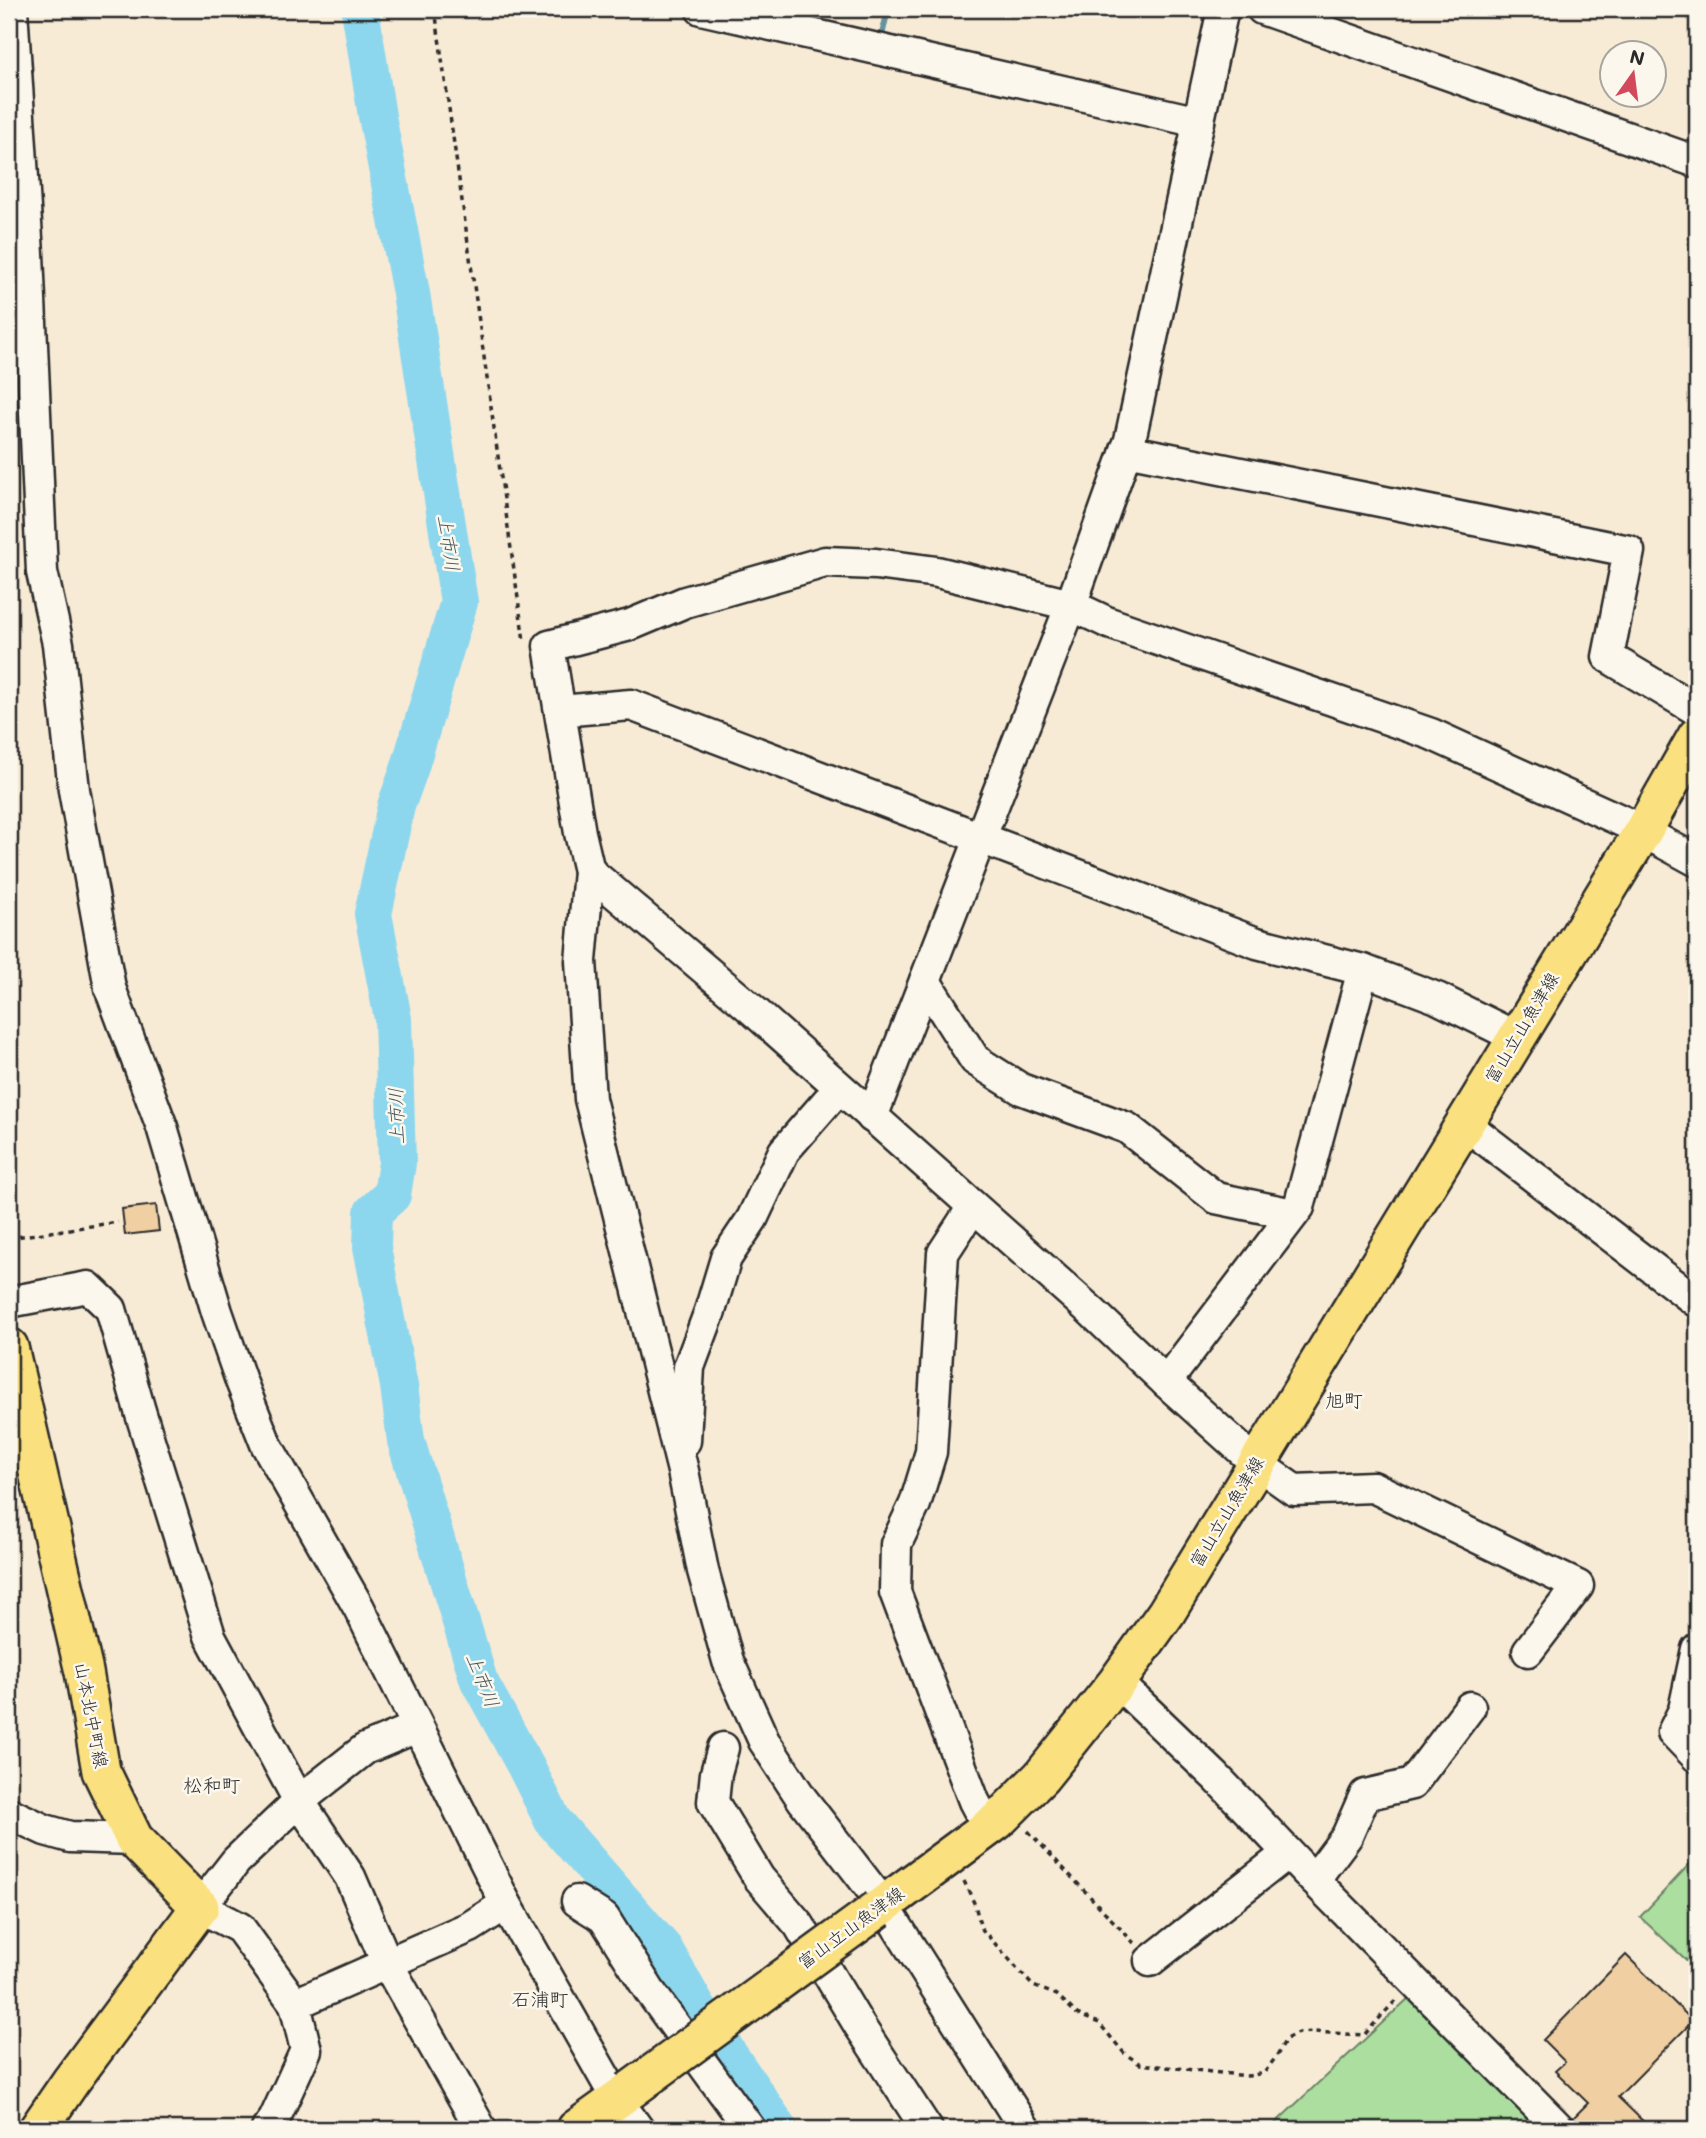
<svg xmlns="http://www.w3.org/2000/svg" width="1706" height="2138" font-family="Mali,'Klee One',sans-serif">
	<rect width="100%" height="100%" fill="#f8ebd6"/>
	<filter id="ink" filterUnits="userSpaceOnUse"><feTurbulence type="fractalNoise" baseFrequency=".0143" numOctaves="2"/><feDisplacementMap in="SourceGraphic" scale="14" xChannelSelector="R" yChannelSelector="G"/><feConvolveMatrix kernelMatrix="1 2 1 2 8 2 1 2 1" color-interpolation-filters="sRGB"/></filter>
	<g filter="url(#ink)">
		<!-- green -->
		<g fill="#abde9f" stroke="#6b8465" stroke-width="2">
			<path d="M1697,1856V1970L1640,1917Z"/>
			<path d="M1413,1994L1542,2129H1269L1395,2011Z"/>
		</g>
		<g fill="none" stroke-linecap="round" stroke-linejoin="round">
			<!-- stream -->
			<path stroke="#6692a0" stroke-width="6" d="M882,36L888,9"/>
			<!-- river -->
			<path stroke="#8dd7ee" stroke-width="38" d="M360,9L377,116L411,293L459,602L409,770L396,806L373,914L393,1019L397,1163L392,1195L373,1212L372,1247L399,1386L406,1441L479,1681L526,1767L553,1821L664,1949L698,2009L779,2129"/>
		</g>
		<!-- building -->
		<g fill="#f0cfa2" stroke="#2b2b2b" stroke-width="2">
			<path d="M156,1205L159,1231L125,1235L122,1209Z"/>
			<path d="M1626,1955L1693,2021L1618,2097L1651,2129H1584L1573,2118L1588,2103L1555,2071L1565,2062L1543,2040Z"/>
		</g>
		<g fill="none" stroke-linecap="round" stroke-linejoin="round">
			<!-- minor casing -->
			<g stroke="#2b2b2b" stroke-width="35">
				<g id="minor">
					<path d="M12,9L28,254L42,572L58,644L74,790L110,988L162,1127L217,1312L241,1381L266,1444L359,1608L506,1904L618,2101L638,2129"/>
					<path d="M701,9L1199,122"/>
					<path d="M1262,9L1697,162"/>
					<path d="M1126,450L1629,551L1608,657L1697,710"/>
					<path d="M560,711L631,705L1257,943L1363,970L1299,1207L1166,1382"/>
					<path d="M589,871L754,1011L1091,1311L1166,1382L1256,1463L1294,1490L1373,1487L1578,1586L1528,1651"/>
					<path d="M1363,970L1437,998L1516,1037"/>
					<path d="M925,981L975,1060L1021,1089L1127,1128L1216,1198L1293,1214"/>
					<path d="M872,1117L1071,605L1130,440L1223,9"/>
					<path d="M1465,1124L1697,1302"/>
					<path d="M973,1207L943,1253L931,1452L915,1504L896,1544L895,1592L974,1801L988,1827"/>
					<path d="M9,1302L88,1287L111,1309L140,1411L210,1636L299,1801L350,1877L387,1963L481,2129"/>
					<path d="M685,1441L689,1367L710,1311L726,1258L752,1219L784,1151L839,1088"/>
					<path d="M1697,1649L1684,1710L1673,1732L1697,1757"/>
					<path d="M1117,1682L1216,1777L1314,1880L1560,2129"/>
					<path d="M723,1748L716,1773L713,1802L759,1878L799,1925L859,2025L927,2129"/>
					<path d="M9,1813L45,1830L70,1837L134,1839"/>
					<path d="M1314,1880L1347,1836L1365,1795L1412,1784L1470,1707"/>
					<path d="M577,1901L604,1918L649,1990L750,2129"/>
					<path d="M1150,1961L1288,1853"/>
					<path d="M295,2004L240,1928L200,1907L236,1861L299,1801L365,1749L417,1727"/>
					<path d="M267,2129L274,2120L306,2050L295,2004L470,1927L506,1904"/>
					<path d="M1025,2129L883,1904L802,1799L764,1741L728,1661L703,1571L683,1471L590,1099L581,961L589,871L580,833L549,646L630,625L685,602L825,562L876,564L937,572L1071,605L1109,623L1431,734L1631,825L1697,861"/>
				</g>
			</g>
			<!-- major casing -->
			<g stroke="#2b2b2b" stroke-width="42">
				<g id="major">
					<path d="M9,1347L84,1672L101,1771L134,1839L200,1907L71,2081L38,2129"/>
					<path d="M878,1909L997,1821L1041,1777L1117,1682L1166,1613L1643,831L1697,736"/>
					<path d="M576,2129L629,2091"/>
				</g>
			</g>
			<!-- path -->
			<g stroke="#2b2b2b" stroke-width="3.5" stroke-dasharray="5 5" stroke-linecap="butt">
				<path d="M435,9L524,641"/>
				<path d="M9,1238L118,1222"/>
				<path d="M1028,1831L1134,1943"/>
				<path d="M964,1881L975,1905L981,1928L1033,1986L1057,1995L1077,2014L1099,2023L1124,2053L1140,2064L1248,2076L1264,2073L1276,2057L1286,2039L1298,2033L1314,2032L1364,2035L1398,1998"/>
			</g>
			<!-- minor -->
			<use href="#minor" stroke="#fbf7ec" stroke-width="30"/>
			<!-- major -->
			<use href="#major" stroke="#fbe080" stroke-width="37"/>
			<!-- major-bridge casing -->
			<g stroke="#2b2b2b" stroke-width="42" stroke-linecap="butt">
				<path id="major-bridge" d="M629,2091L878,1909"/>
			</g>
			<!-- major-bridge -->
			<use href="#major-bridge" stroke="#fbe080" stroke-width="37"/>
		</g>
	</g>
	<g text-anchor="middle" stroke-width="5" stroke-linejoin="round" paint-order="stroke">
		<!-- street labels -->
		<g font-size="18" fill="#2b2b2b" stroke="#fbf7ec">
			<text transform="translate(1522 1028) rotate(-59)" y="6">富山立山魚津線</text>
			<text transform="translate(1227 1512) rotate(-59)" y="6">富山立山魚津線</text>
			<text transform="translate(91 1715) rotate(79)" y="6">山本北中町線</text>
			<text transform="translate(851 1928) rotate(-36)" y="6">富山立山魚津線</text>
		</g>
		<!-- water labels -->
		<g font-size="19" font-style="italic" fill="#44565c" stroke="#fbf7ec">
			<text transform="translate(449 543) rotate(81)" y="7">上市川</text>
			<text transform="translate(396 1116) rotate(-92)" y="7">上市川</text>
			<text transform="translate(483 1680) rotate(68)" y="7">上市川</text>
		</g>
		<!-- neighbourhood labels -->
		<g font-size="19" fill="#2b2b2b" stroke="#fbf7ec">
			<text x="1344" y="1407">旭町</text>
			<text x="212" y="1792">松和町</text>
			<text x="540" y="2006">石浦町</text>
		</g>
	</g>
	<!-- margin -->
	<rect width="1706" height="2138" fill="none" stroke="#fbf7ec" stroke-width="35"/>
	<rect x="18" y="18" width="1671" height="2103" fill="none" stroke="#2b2b2b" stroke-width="2.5" filter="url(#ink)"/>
	<!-- north arrow -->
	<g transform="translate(1633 74) rotate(14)"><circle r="33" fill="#fbf7ec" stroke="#a8a59f" stroke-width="2"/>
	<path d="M0-5L12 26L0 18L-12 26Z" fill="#d1495b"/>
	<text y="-10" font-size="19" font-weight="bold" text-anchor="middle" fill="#2b2b2b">N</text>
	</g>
</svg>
